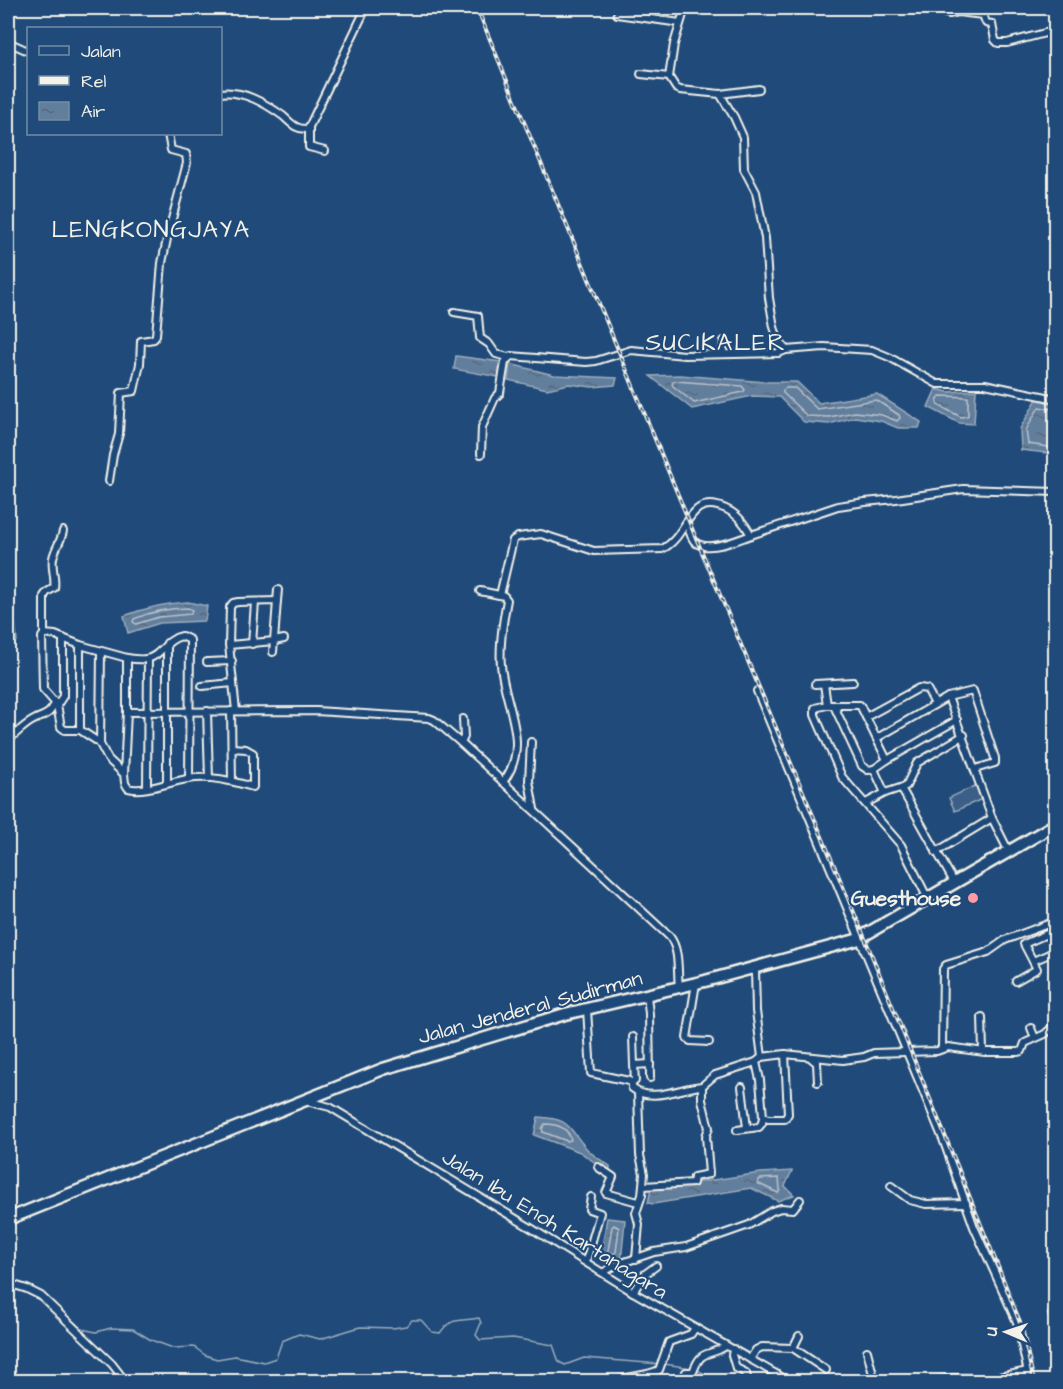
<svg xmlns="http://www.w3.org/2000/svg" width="1063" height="1389" font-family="'Architects Daughter',sans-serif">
	<defs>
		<pattern id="water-ripples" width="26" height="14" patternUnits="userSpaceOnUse" patternTransform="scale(1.5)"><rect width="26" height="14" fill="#627e9d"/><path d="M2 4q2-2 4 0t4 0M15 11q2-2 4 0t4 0" fill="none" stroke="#58687a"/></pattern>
	</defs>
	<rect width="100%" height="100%" fill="#1f4a7a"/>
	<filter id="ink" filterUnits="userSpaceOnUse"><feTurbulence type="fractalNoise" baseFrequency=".0167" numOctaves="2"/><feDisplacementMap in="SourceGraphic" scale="12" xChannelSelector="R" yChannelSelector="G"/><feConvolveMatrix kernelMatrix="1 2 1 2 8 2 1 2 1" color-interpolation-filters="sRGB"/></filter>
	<g filter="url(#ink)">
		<!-- green -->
		<path fill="#3a5f88" stroke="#97a8b8" stroke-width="1.5" d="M977,785L982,799L955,811L949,798Z"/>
		<!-- water -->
		<g fill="url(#water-ripples)" stroke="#9cacbb" stroke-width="1.5">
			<path d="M456,356L501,362L498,377L454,369Z"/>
			<path d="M510,364L554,375L617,378L615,385L592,387L569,384L547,389L508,380Z"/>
			<path d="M680,375L766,382H797L819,403L877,394L921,422L919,428H898L881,421L855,417L829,424L804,422L779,397L752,396L692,409L650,376Z"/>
			<path d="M936,389L948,392L976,390L974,424L959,423L928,407Z"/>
			<path d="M1037,399L1055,405V454L1021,450L1020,429Z"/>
			<path d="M8,584L12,585L17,641L8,642Z"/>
			<path d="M188,602L207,606L205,621L160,623L128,633L124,616C145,608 165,603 188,602Z"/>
			<path d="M538,1117C572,1119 567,1127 587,1149C593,1156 603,1161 610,1166V1173L580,1152L534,1135Z"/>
			<path d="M792,1171L785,1186L794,1195L778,1201L751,1188L653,1204L648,1203L651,1189L761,1173Z"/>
			<path d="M607,1218L625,1220L621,1262L600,1258Z"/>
		</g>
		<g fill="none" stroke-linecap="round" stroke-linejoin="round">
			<!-- shore -->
			<g stroke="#bac3ca" stroke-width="1.5">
				<path d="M675,381L742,386L745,390L743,392L694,403L673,386L672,383Z"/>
				<path d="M786,388H795L817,409L876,400L899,415L900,418L897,421L882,415L855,412L829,417L807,416L783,393V390Z"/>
				<path d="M940,396L968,397V416L961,417L938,405L937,401Z"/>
				<path d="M1056,410L1039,407L1026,430L1028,444L1056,448"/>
				<path d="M188,608L192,610L191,614L159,617L136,624L133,622L134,619C152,611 169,608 188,608Z"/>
				<path d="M545,1124C557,1124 568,1128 571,1140L567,1141L543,1132L542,1129Z"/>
				<path d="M779,1178L780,1190L778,1193L757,1183L760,1179Z"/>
				<path d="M614,1225L619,1228L616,1252L613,1254L608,1251L612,1227Z"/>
			</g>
			<!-- stream -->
			<g stroke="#9cacbb" stroke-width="1.5">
				<path d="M14,1282L29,1287"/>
				<path d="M44,1295L82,1329L96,1332L111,1328L133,1329L151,1340L173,1348L194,1347L205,1355L217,1359L235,1356L264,1362L276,1358L282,1341L299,1334L320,1339L360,1327L393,1328L406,1326L412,1320H421L432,1332L440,1333C452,1316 460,1322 479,1318L481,1323L476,1335L480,1340L513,1338L553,1345L559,1362L565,1365L584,1358L660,1364"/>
				<path d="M664,1364L692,1368"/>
				<path d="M697,1370L707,1375L714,1382"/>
			</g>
			<!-- street casing -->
			<g stroke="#f4f1e8" stroke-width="10">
				<g id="street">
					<path d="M685,8L674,44L669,77L676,88L680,90L720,94L734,117L743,137L744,169L756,192L765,238L769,298L774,327L778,339L786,350L824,347L872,350L889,357L937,384H985L1056,399"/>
					<path d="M927,8L949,14L958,12L983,15L986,23L992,24L995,40L998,43H1007L1049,32L1056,33"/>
					<path d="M617,14L680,23"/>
					<path d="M8,42L28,51"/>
					<path d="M641,74L669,77"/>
					<path d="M220,93C243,90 265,103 283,116C291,123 296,130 308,129L366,8"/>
					<path d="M720,94L759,89"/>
					<path d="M309,128V147L325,151"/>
					<path d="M454,312L478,316L480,338L489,344L496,354L508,357"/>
					<path d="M723,353L724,341"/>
					<path d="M481,454L482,427L495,398L500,393L505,362L511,356L586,362L596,361L631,350L685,355L779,353L786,350"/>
					<path d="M109,481L113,455L119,434L121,393L134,391L140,364L141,341L154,339L156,335L162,263L168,234L187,163L186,154L171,150L168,134"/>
					<path d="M686,523C689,529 692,542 698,544C711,551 738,540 751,535"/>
					<path d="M480,591L504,596L507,600C503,621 499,644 501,665C504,705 532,745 503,782"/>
					<path d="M500,595L513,540L518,537L541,534L594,551L662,549C689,537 687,491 726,509C738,514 745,524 751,535L838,506L865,502L896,499L963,489L1056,492"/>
					<path d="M277,601L278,590"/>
					<path d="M44,634V596L47,592L54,588C56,578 51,568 53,558C55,548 61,542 63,531"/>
					<path d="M167,643V783"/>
					<path d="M252,644L255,602"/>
					<path d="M229,645L274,641L277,601L238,602L233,603L230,607L229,645L236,711"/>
					<path d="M273,652L274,641L284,639"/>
					<path d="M127,658C133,659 140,660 146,659C161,657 165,639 182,636L190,640L189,779"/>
					<path d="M207,662L232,661"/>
					<path d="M815,684L853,682"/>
					<path d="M824,684L827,705"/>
					<path d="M202,686L233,683"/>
					<path d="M757,691L943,1139L974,1227L1017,1322L1030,1382"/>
					<path d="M948,697L992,818L1009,852"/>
					<path d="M57,705L63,696V638"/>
					<path d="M834,706L862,766L868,770L874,769L887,760L957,720"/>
					<path d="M207,711L209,778"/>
					<path d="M231,711L232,781"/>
					<path d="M127,712L316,711L429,718L434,720L461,743L670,937C680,951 677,970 679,987"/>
					<path d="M866,717L919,688L927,689L935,704"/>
					<path d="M80,730V645"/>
					<path d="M877,738L948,697L973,691L995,758V763L975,769"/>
					<path d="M8,740C16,734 23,726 32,721C44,714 47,718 55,704"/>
					<path d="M531,742L529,781L534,809"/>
					<path d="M461,743L464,737L463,719"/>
					<path d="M100,744L101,652"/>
					<path d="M887,760L860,705H827L815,708V715L842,777L901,845L928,899"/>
					<path d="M874,769L885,793"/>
					<path d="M124,774L108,759L100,744L97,741L80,730H65L61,727L57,705L43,689L42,637L44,634L55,635L80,645L127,658V712L124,774L125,783L128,788C143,793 172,781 188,779C210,775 232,781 253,787V753L246,749L232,748"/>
					<path d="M147,787L148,659"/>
					<path d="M901,788L955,884"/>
					<path d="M866,803L885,793L906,786L917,763L964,735"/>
					<path d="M936,852L992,818"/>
					<path d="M1033,961L1056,951"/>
					<path d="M755,969L756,1011L762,1057L785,1054L843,1060L864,1057L874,1053L937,1051L948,1047L985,1052H1018L1022,1051L1025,1043L1045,1034L1056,1024"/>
					<path d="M1016,981L1037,969L1024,944L1056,930"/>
					<path d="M696,983L687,1038L690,1041L709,1042"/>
					<path d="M647,995L649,1014L650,1078"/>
					<path d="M587,1009L591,1073L629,1081L632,1083V1088C651,1104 681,1087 702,1086L715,1075L756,1062L762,1057"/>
					<path d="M982,1017L983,1051"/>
					<path d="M1031,1028L1035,1038"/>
					<path d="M633,1037L634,1065L650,1064"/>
					<path d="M942,1048L943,969L946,965L988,952L1005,940L1056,921"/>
					<path d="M811,1058L817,1063L818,1082"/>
					<path d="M756,1062L760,1080L763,1117L768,1119H785L788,1114L785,1054"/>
					<path d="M632,1083L635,1081L634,1065"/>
					<path d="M742,1087L747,1128"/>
					<path d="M306,1101L330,1107L531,1228L633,1292L790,1382"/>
					<path d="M737,1130L759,1127L762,1123L763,1117"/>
					<path d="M598,1167L613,1177L606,1193L638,1202"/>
					<path d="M644,1186L693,1183L694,1177L709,1174L706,1136L709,1128L702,1100V1086"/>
					<path d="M891,1186L910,1200L926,1204L966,1203"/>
					<path d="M636,1259L639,1224L636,1213L642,1195L644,1174L640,1155L638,1093"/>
					<path d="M586,1261L600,1213L589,1209L591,1197"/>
					<path d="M604,1272L616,1265L654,1252L686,1247L749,1225L772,1211L781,1208L793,1209L800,1200"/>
					<path d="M8,1283L27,1289L41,1296L112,1364L126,1382"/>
					<path d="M1055,1289H1056"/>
					<path d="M633,1292L645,1274L656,1266"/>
					<path d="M1056,1309L1052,1314L1056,1326"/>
					<path d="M793,1348L799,1336"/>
					<path d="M733,1349L732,1355L736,1368L746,1373L748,1382"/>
					<path d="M867,1351L875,1382"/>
					<path d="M750,1359L756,1350L762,1347L793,1348L826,1370"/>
					<path d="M615,1382C629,1375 646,1377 659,1370L669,1342L691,1334L695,1328"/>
					<path d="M679,1382L686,1372H693C702,1347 708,1358 726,1346"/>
					<path d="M924,1382L953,1378H994L1028,1371"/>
				</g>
			</g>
			<!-- primary casing -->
			<g stroke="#f4f1e8" stroke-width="15">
				<path id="primary" d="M8,1219L383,1069L565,1014L705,981L856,940L1056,824"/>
			</g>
			<!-- street -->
			<use href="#street" stroke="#1f4a7a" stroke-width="6"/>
			<!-- primary -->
			<use href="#primary" stroke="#1f4a7a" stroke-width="10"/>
			<!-- rail casing -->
			<g stroke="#f4f1e8" stroke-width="4">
				<path id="rail" d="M477,8L688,519L866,941L1003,1279L1022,1328L1034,1382"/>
			</g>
			<!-- rail -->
			<use href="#rail" stroke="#1f4a7a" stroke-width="1.5" stroke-dasharray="4.5" stroke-linecap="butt"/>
		</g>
	</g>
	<!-- markers -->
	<circle fill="#ff9aa2" stroke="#1f4a7a" stroke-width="2" cx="973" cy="898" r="6"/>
	<g text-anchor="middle" stroke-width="4.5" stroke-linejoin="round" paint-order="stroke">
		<!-- poi labels -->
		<g font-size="21" font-weight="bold" fill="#f4f1e8" stroke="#1f4a7a" text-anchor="end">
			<text x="961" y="905">Guesthouse</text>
		</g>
		<!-- street labels -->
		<g font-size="21" fill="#f4f1e8" stroke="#1f4a7a">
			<text transform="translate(530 1007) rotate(-15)" y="7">Jalan Jenderal Sudirman</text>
			<text transform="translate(555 1224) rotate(32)" y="7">Jalan Ibu Enoh Kartanagara</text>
		</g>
		<!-- quarter labels -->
		<g font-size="24" letter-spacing="1.5" fill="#f4f1e8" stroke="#1f4a7a">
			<text x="151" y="237">LENGKONGJAYA</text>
			<text x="716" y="350">SUCIKALER</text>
		</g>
	</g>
	<!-- margin -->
	<rect width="1063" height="1389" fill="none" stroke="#1f4a7a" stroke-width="30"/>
	<rect x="15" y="15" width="1033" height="1359" fill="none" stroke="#f4f1e8" stroke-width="2" filter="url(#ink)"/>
	<!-- legend -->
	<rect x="27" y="27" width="195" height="108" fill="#1f4a7a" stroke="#748da6" stroke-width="1.5"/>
	<rect x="39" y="46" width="30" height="9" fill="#1f4a7a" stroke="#748da6" stroke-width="1.5"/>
	<text x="81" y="57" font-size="18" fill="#f4f1e8">Jalan</text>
	<rect x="39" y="76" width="30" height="9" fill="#f4f1e8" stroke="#748da6" stroke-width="1.5"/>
	<text x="81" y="87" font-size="18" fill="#f4f1e8">Rel</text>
	<rect x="39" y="102" width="30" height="18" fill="url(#water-ripples)" stroke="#748da6" stroke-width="1.5"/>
	<text x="81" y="117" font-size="18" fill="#f4f1e8">Air</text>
	<!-- north arrow -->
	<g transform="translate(1006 1332) rotate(272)" stroke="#1f4a7a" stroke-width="4.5" paint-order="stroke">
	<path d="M0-4.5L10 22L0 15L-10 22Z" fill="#f4f1e8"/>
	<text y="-9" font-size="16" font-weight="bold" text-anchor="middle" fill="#f4f1e8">U</text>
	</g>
</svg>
